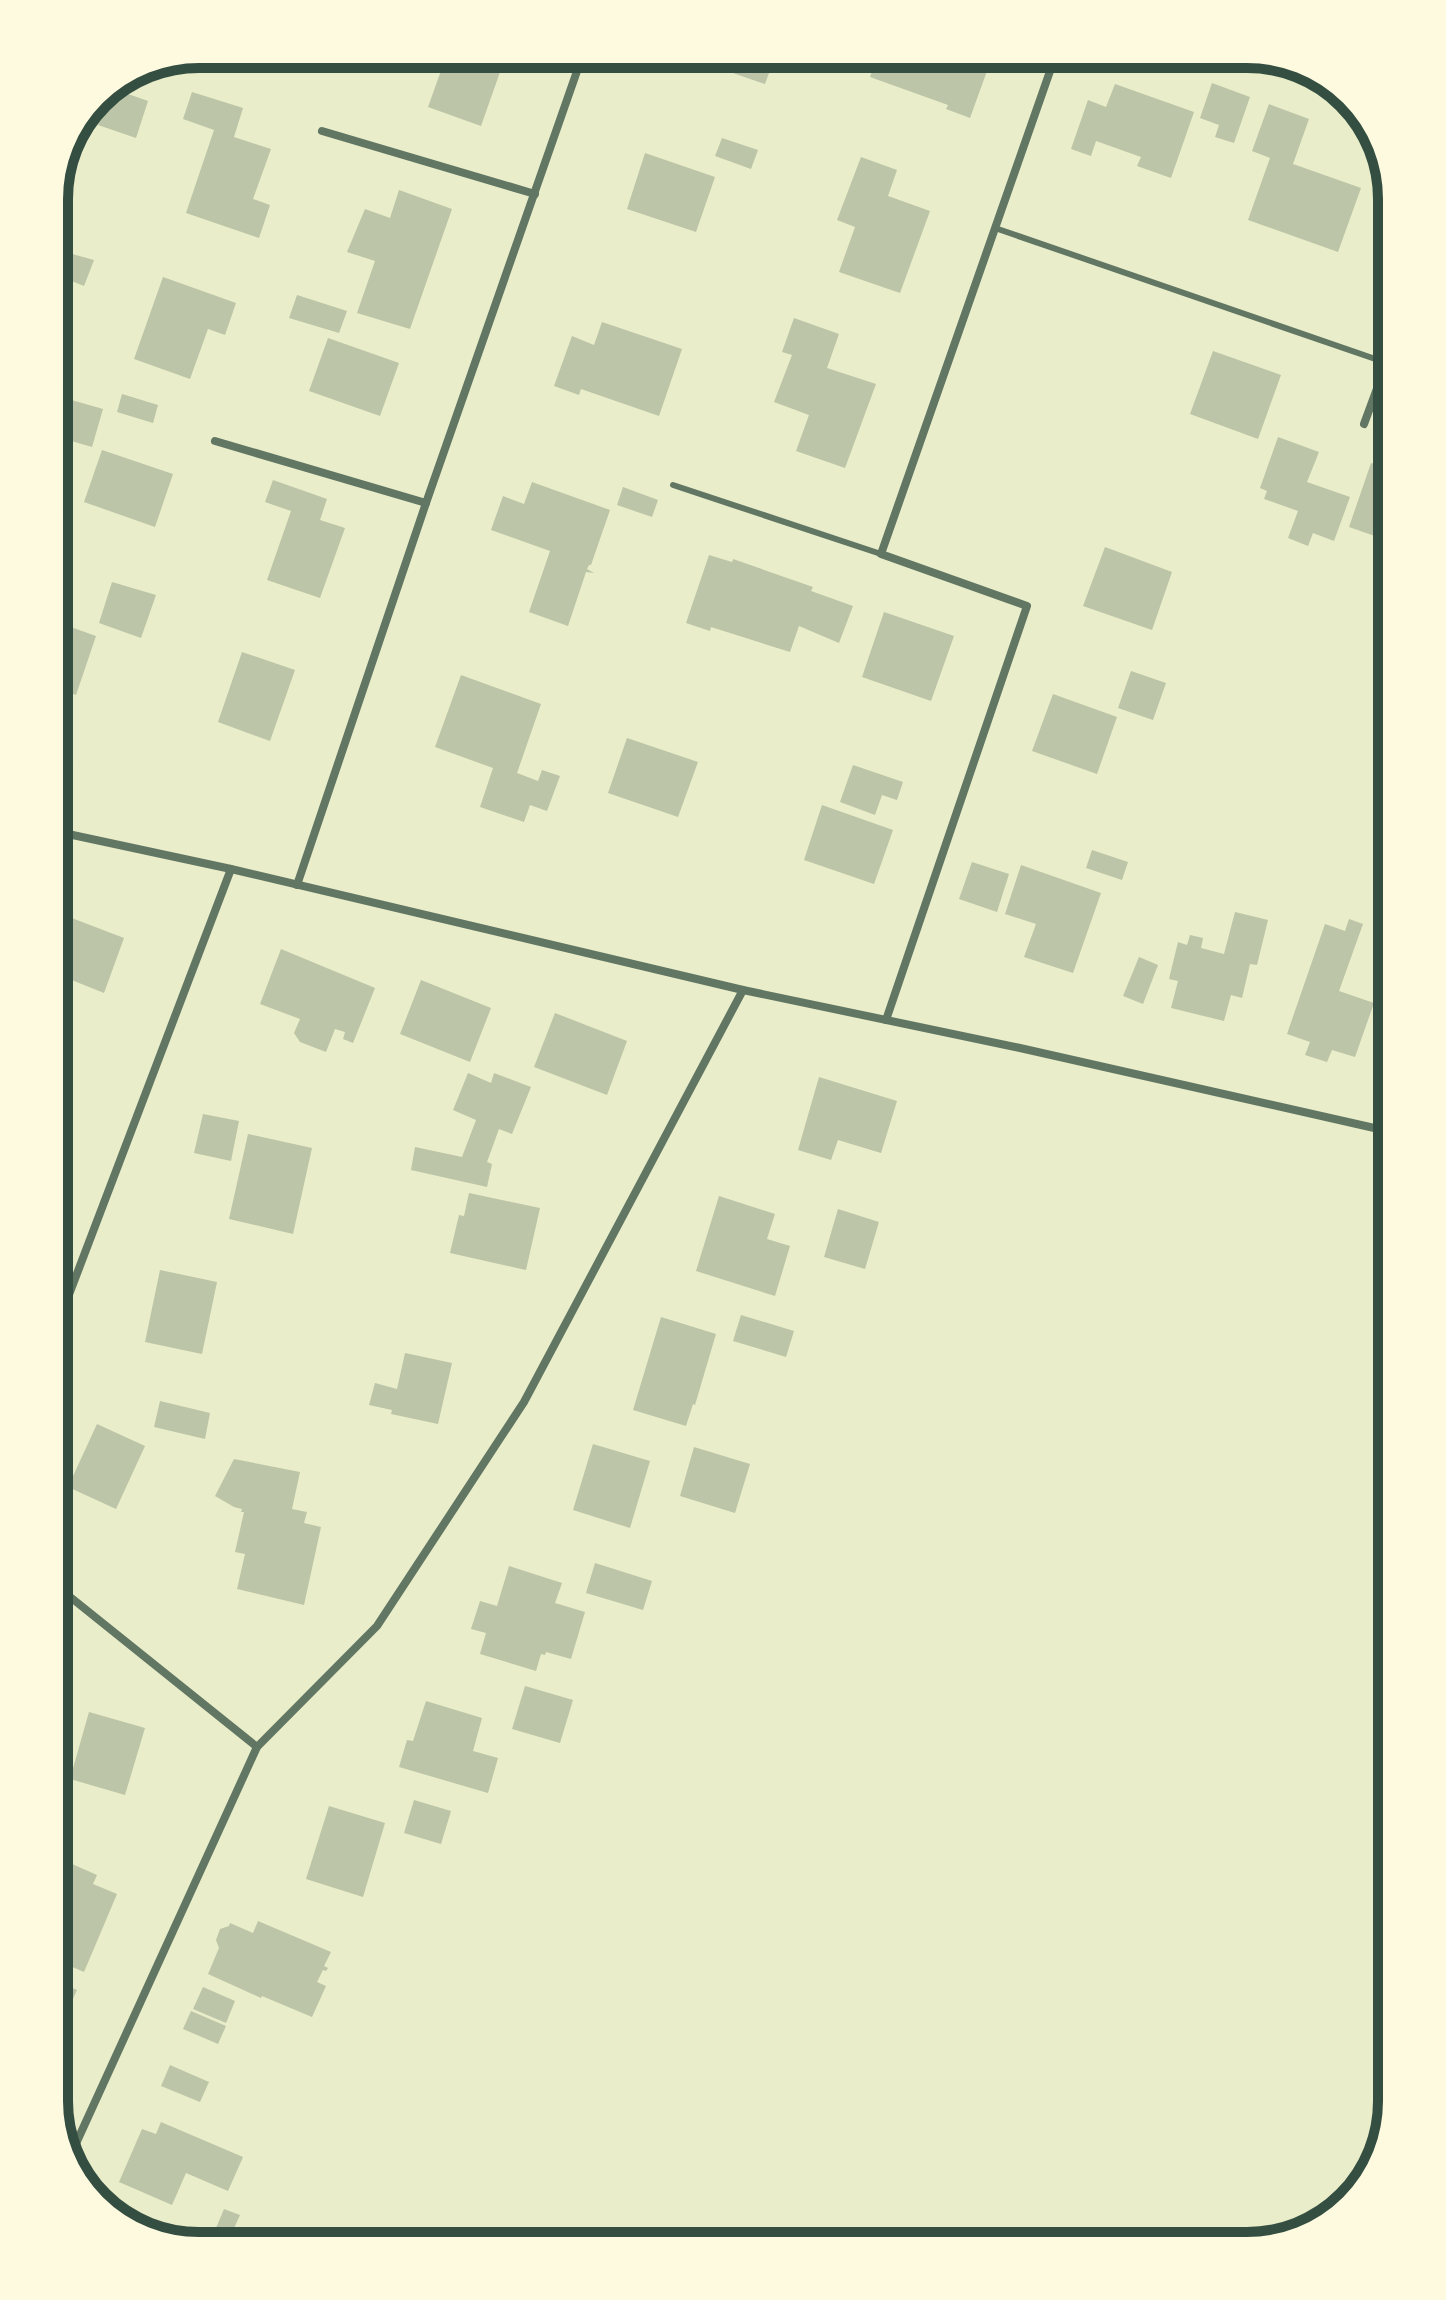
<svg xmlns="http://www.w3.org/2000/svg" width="1446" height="2300" font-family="'Roboto Serif',serif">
	<rect width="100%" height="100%" fill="#e9edc9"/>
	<!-- building -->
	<g fill="#bcc5a7">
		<path d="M256,54H302L297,69Z"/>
		<path d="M447,54L506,55L481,126L428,107Z"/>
		<path d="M711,54H776L765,84L727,71L731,61Z"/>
		<path d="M878,54H968L965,63L987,71L970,118L946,109L948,105L870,77Z"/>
		<path d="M1212,83L1250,97L1234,143L1215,137L1219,125L1200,118Z"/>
		<path d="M1115,84L1194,112L1171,178L1137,166L1141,157L1096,141L1091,156L1071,149L1088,100L1106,107Z"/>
		<path d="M111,88L148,101L136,138L98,125Z"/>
		<path d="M192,92L243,108L234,137L271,149L253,199L270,205L259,238L186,213L214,130L183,119Z"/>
		<path d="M1269,104L1309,119L1293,164L1361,188L1338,252L1248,220L1270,158L1252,151Z"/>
		<path d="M84,125L88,126L70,179L61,176Z"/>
		<path d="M722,138L758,150L751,169L715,156Z"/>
		<path d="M645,153L715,177L696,232L627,209Z"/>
		<path d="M861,157L897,170L888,196L930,211L900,293L839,272L855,227L837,220Z"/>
		<path d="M399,190L452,209L410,329L357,313L375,261L347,252L365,209L390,218Z"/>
		<path d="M54,249L94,260L84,286L54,274Z"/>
		<path d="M163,277L236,303L225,335L208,329L190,379L134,359Z"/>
		<path d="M297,295L347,311L339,333L289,318Z"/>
		<path d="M794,318L839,334L827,368L876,384L845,468L796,451L809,415L774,402L792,355L782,352Z"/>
		<path d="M602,322L682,349L659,416L581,389L579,395L554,386L572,336L594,345Z"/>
		<path d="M328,338L399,363L380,416L309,391Z"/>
		<path d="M1213,351L1281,375L1258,439L1190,414Z"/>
		<path d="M122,394L158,405L153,423L117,412Z"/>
		<path d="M54,395L103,409L92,447L54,436Z"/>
		<path d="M1278,437L1319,452L1307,482L1350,497L1334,541L1313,533L1308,546L1288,538L1298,511L1264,499L1267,491L1260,488Z"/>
		<path d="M102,450L173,474L155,527L84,502Z"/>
		<path d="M1371,463L1392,470V542L1349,527Z"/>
		<path d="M273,480L327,499L320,520L345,528L320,598L267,580L291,511L265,502Z"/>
		<path d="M532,482L610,510L591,565H589L587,569L594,573L586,572L568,626L529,612L550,551L491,530L503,496L524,504Z"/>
		<path d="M623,487L658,500L652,517L617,505Z"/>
		<path d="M1105,547L1172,572L1152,630L1083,606Z"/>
		<path d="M709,555L732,562L733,559L813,587L811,591L853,606L839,643L799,626L790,652L711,627L710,631L686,623Z"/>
		<path d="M112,582L156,595L141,638L99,623Z"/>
		<path d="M884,612L954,636L931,701L862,677Z"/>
		<path d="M54,621L96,636L76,695L54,687Z"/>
		<path d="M242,652L295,670L270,741L218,722Z"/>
		<path d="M1131,671L1166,683L1153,720L1118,708Z"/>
		<path d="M461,675L541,704L517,773L538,781L542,770L560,776L547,811L530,805L524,822L480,807L493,768L435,747Z"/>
		<path d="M1053,694L1117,717L1097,774L1032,751Z"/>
		<path d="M627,738L698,762L678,817L608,793Z"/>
		<path d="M853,765L903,782L897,800L882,795L875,815L840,802Z"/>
		<path d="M822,805L893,830L874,884L804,860Z"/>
		<path d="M1092,850L1128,862L1122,880L1086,868Z"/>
		<path d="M972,862L1009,874L997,912L959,899Z"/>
		<path d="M1021,865L1101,893L1073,973L1024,957L1036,924L1005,914Z"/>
		<path d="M56,912L124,938L104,993L54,973Z"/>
		<path d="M1235,912L1268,920L1257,965L1250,964L1242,998L1231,995L1224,1021L1171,1008L1178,981L1169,979L1178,942L1187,945L1190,935L1203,938L1201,948L1224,954Z"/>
		<path d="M1349,919L1363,924L1339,991L1374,1003L1355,1057L1332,1050L1327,1062L1305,1055L1310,1042L1287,1034L1325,924L1345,931Z"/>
		<path d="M281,949L375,988L353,1043L343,1039L345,1032L335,1029L326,1052L300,1042L294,1033L300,1019L260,1004Z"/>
		<path d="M1139,957L1158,965L1143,1004L1123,996Z"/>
		<path d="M421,980L491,1008L470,1062L400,1034Z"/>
		<path d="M555,1013L627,1041L607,1095L534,1067Z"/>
		<path d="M468,1073L491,1083L494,1073L531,1087L512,1134L499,1129L487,1162L492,1164L487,1187L411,1170L415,1147L462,1157L476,1120L453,1110Z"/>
		<path d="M819,1077L897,1101L881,1153L838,1140L831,1160L798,1150Z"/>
		<path d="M203,1114L239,1121L231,1161L194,1153Z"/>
		<path d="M248,1134L312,1148L293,1234L229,1219Z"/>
		<path d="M469,1193L540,1208L526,1270L450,1253L459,1215L464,1216Z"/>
		<path d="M719,1196L775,1214L767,1239L790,1246L775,1296L696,1271Z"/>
		<path d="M838,1209L879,1222L865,1269L824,1257Z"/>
		<path d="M160,1270L217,1282L202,1354L145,1342Z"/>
		<path d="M741,1315L794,1331L786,1357L733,1341Z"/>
		<path d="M661,1317L716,1334L695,1405L693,1404L686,1426L633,1410Z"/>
		<path d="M405,1353L452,1363L438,1424L391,1414L392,1410L369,1405L375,1383L397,1389Z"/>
		<path d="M160,1401L210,1413L205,1439L154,1427Z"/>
		<path d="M97,1424L145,1446L116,1509L68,1487Z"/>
		<path d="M593,1444L650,1461L630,1528L573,1510Z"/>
		<path d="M694,1447L750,1464L735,1513L680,1496Z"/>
		<path d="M234,1459L300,1472L292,1509L307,1512L304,1523L321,1527L304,1605L237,1589L245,1554L235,1552L244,1512H241L242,1509L234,1507L215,1496Z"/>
		<path d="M595,1563L652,1581L643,1610L586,1593Z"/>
		<path d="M509,1566L562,1583L555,1603L585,1612L571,1659L546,1652L545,1655L541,1654L536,1671L480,1654L486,1633L471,1629L480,1601L497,1606Z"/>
		<path d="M525,1686L573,1700L560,1743L512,1729Z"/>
		<path d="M426,1701L482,1718L473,1751L498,1758L488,1793L399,1767L407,1740L413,1741Z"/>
		<path d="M89,1712L145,1728L125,1795L70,1779Z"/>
		<path d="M54,1772L60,1774L55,1792H54Z"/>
		<path d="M414,1800L451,1811L441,1844L404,1833Z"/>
		<path d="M329,1806L385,1823L363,1897L306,1879Z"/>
		<path d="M54,1856L97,1875L93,1884L117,1894L84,1972L54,1959V1949L63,1928L54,1924Z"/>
		<path d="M258,1921L331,1952L324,1966L328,1968L326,1971L323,1970L317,1982L326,1986L312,2017L262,1996L261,1998L208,1974L219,1948L216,1940L220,1929L229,1926L230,1923L253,1933Z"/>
		<path d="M54,1980L77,1990L54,2040Z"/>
		<path d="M203,1987L235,2001L226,2023L193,2009Z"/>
		<path d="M191,2011L226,2026L218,2044L183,2029Z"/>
		<path d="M170,2065L209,2082L200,2102L161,2086Z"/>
		<path d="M161,2122L243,2157L228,2191L186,2173L172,2205L119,2182L142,2129L156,2134Z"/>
		<path d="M224,2209L240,2215L231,2235L216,2228Z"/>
	</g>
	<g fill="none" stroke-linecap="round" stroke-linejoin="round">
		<!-- service -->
		<g stroke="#617663" stroke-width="6">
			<path d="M995,228L1387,363"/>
			<path d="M673,485L881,554"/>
		</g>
		<!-- minor -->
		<g stroke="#617663" stroke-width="8">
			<path d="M322,131L535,194"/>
			<path d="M1364,424L1392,348"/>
			<path d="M215,441L426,503"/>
			<path d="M54,831L231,869L743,990L1020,1048L1392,1132"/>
			<path d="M297,885L426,503L583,54"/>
			<path d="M886,1020L1027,606L881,554L1056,54"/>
			<path d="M54,1334L231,869"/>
			<path d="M54,1584L257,1747"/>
			<path d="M68,2161L257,1747L377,1626L524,1402L743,990"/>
		</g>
	</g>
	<!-- crop -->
	<path d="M0 0H1446V2300H0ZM199 68H1247A131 131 0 0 1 1378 199V2101A131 131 0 0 1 1247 2232H199A131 131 0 0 1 68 2101V199A131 131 0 0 1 199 68Z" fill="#fefae0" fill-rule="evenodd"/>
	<path fill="none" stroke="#344e41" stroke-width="10" d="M199 68H1247A131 131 0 0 1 1378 199V2101A131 131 0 0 1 1247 2232H199A131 131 0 0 1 68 2101V199A131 131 0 0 1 199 68Z"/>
</svg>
